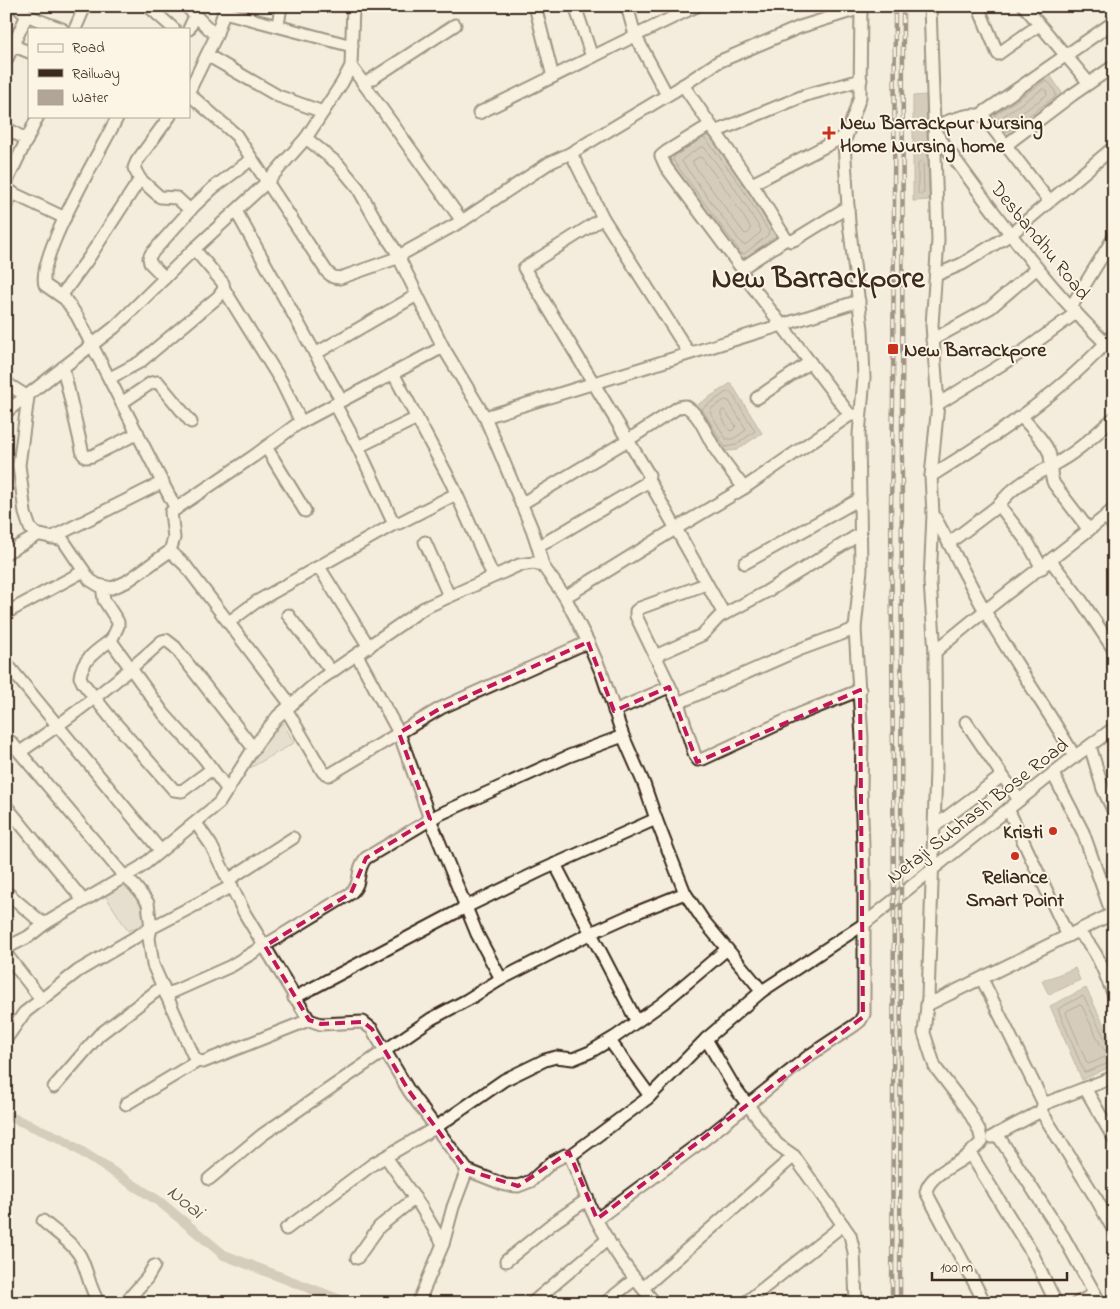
<svg xmlns="http://www.w3.org/2000/svg" width="1120" height="1309" font-family="'Indie Flower',sans-serif">
	<rect width="100%" height="100%" fill="#f4eddd"/>
	<filter id="ink" filterUnits="userSpaceOnUse"><feTurbulence type="fractalNoise" baseFrequency=".02" numOctaves="2"/><feDisplacementMap in="SourceGraphic" scale="10" xChannelSelector="R" yChannelSelector="G"/><feConvolveMatrix kernelMatrix="1 2 1 2 8 2 1 2 1" color-interpolation-filters="sRGB"/></filter>
	<g filter="url(#ink)">
		<!-- green -->
		<g fill="#d6cdbd" stroke="#887c6e">
			<path d="M280,717L294,743L250,768L247,763Z"/>
			<path d="M126,884L139,898L145,923L128,931L105,895Z"/>
		</g>
		<!-- water -->
		<g fill="#b0a596" stroke="#817466">
			<path d="M1048,72L1064,96L1005,139L986,115Z"/>
			<path d="M926,95L929,200L913,201V96Z"/>
			<path d="M705,130L743,180L777,235L741,262L665,157Z"/>
			<path d="M731,383L762,433L737,450L721,452L694,407Z"/>
			<path d="M1075,968L1080,980L1049,995L1042,981Z"/>
			<path d="M1086,988L1114,1046V1065L1082,1080L1050,1006Z"/>
		</g>
		<g fill="none" stroke-linecap="round" stroke-linejoin="round">
			<!-- shore -->
			<g stroke="#6a5b4e" stroke-width="1">
				<path d="M1045,81C1050,81 1056,91 1056,96L1008,131H1005L995,118V115Z"/>
				<path d="M1043,89L1046,90L1047,95L1009,122H1006L1004,118V116Z"/>
				<path d="M702,138L706,139L739,183L769,232L768,235L744,254L741,253L673,160L674,157Z"/>
				<path d="M701,147H704L734,187L761,230L760,233L745,245L742,244L682,162L683,159Z"/>
				<path d="M700,157L702,158L727,191L751,228L750,231L747,234L744,233L693,164V161Z"/>
				<path d="M921,161L923,163L924,193L920,195L918,193V164Z"/>
				<path d="M727,392H731L755,431L736,445L725,447L702,409Z"/>
				<path d="M725,400L729,401L746,429L745,431L733,439H726L710,412L711,409Z"/>
				<path d="M724,410L736,426L732,431L729,430L721,415V412Z"/>
				<path d="M1079,1005L1082,1006L1101,1046L1108,1053L1107,1056L1089,1064L1087,1063L1066,1013L1067,1011Z"/>
				<path d="M1114,1047L1107,1043L1084,997L1082,996L1058,1009L1084,1072H1086L1114,1061"/>
			</g>
			<!-- canal -->
			<path stroke="#b0a596" stroke-width="10" d="M6,1115L62,1139L160,1202L224,1255L348,1303"/>
			<!-- minor casing -->
			<g stroke="#3b2a1e" stroke-width="15">
				<g id="minor">
					<path d="M17,6C23,17 50,24 62,29"/>
					<path d="M148,6L174,29"/>
					<path d="M186,6L216,36"/>
					<path d="M535,6L553,77"/>
					<path d="M575,6L592,57"/>
					<path d="M627,6L635,35L667,95"/>
					<path d="M930,6L938,240L932,325L938,404L931,476L933,514L930,582L935,652L936,770L928,997L924,1033L935,1067L968,1110L979,1130L982,1142C977,1146 972,1151 967,1156C954,1166 929,1175 926,1192L985,1303"/>
					<path d="M978,6L998,54L1039,25"/>
					<path d="M1024,6L1089,83"/>
					<path d="M224,12L352,46"/>
					<path d="M278,25L281,6"/>
					<path d="M75,29L85,6"/>
					<path d="M189,29L195,16"/>
					<path d="M14,46L29,52"/>
					<path d="M207,55L278,96L323,112"/>
					<path d="M6,61L27,15"/>
					<path d="M351,66L462,221"/>
					<path d="M364,84L455,25"/>
					<path d="M683,85L757,192L786,239L791,241L796,239L848,207"/>
					<path d="M189,91L216,36L226,6"/>
					<path d="M189,94L236,135L327,272L333,277L340,278L400,257L378,224L358,188L338,164L306,138"/>
					<path d="M479,113C552,78 624,40 697,6"/>
					<path d="M980,115L1114,22"/>
					<path d="M118,116C104,145 35,259 45,285L65,299L77,316L176,509"/>
					<path d="M170,116L137,161L134,168L140,179L160,197L177,198L190,210"/>
					<path d="M710,125L666,152L661,156L666,167L742,269"/>
					<path d="M935,126C947,122 973,110 984,117L1049,201"/>
					<path d="M6,128L27,140"/>
					<path d="M715,132L806,95L861,80"/>
					<path d="M935,132C991,208 1045,287 1114,351"/>
					<path d="M1006,145L1072,95L1114,66"/>
					<path d="M571,153L603,218"/>
					<path d="M6,183L38,116"/>
					<path d="M752,184L845,136"/>
					<path d="M6,190L65,218"/>
					<path d="M6,205L12,192"/>
					<path d="M236,211L341,400"/>
					<path d="M786,239L745,266L742,269L743,274L850,415H856"/>
					<path d="M936,275L962,264L1011,234L1114,147"/>
					<path d="M165,278L150,263L149,258L151,254L194,206L213,188L252,159"/>
					<path d="M224,289L281,381L301,422"/>
					<path d="M61,296L88,259L140,179"/>
					<path d="M1071,307L1114,237"/>
					<path d="M932,340L990,308L1037,268"/>
					<path d="M443,347L485,417L859,301"/>
					<path d="M315,354L417,295"/>
					<path d="M63,367L83,454L86,457L92,456L138,433"/>
					<path d="M393,373L452,484L493,576"/>
					<path d="M110,378L140,362L218,297L224,289L223,283L194,249"/>
					<path d="M6,383L28,397"/>
					<path d="M28,397L19,465L25,513L30,528L36,534L63,540L90,580L98,585L112,588L126,582L170,551L174,538L171,512L254,456L296,425L443,347L401,262L400,257L404,253L462,221L549,163L571,153L676,90L718,62L800,27L861,8"/>
					<path d="M757,398L810,362"/>
					<path d="M123,402L151,383L158,382L191,422"/>
					<path d="M335,404L358,447L393,522L399,523L456,494"/>
					<path d="M938,404L1025,350L1076,313"/>
					<path d="M6,412L115,327L190,253L267,182L306,138L342,83L351,66L353,6"/>
					<path d="M485,417L532,529L538,547L543,566"/>
					<path d="M1022,417C1030,427 1048,444 1050,456C1052,466 1049,474 1054,484L1089,530"/>
					<path d="M266,447L305,511"/>
					<path d="M358,447L417,418"/>
					<path d="M931,476C998,434 1062,393 1114,334"/>
					<path d="M648,479L724,614"/>
					<path d="M521,504L628,440L679,407L685,406C699,413 706,434 714,447C723,461 734,475 744,488"/>
					<path d="M933,514C951,546 967,579 985,611C1013,661 1046,707 1075,757"/>
					<path d="M1106,516L1114,527"/>
					<path d="M51,538L163,482"/>
					<path d="M425,542L449,596"/>
					<path d="M949,543L999,505"/>
					<path d="M538,547L646,483L649,475L524,268L603,218L689,353"/>
					<path d="M170,551L185,565L291,705"/>
					<path d="M6,553L38,535"/>
					<path d="M1051,561L1081,600L1114,650"/>
					<path d="M745,563L860,499"/>
					<path d="M319,567L369,647"/>
					<path d="M1042,568L1028,543L999,505C1016,481 1042,473 1065,458C1083,447 1098,432 1114,418"/>
					<path d="M706,584L640,608L636,611V616L678,703L801,649L855,629"/>
					<path d="M102,586L104,600L118,622V626L111,641L164,714L203,757L228,790"/>
					<path d="M565,597L675,529L744,488L850,415"/>
					<path d="M6,613L84,571"/>
					<path d="M288,615L332,672"/>
					<path d="M229,622L256,602L396,523"/>
					<path d="M111,640C98,650 82,659 80,677L83,683L110,717L174,790L182,791L212,769"/>
					<path d="M935,652C990,604 1050,562 1106,516L1114,508"/>
					<path d="M357,655L399,733L430,819L477,934L501,979"/>
					<path d="M655,656L702,635L719,617L766,592L860,534"/>
					<path d="M6,663L160,850"/>
					<path d="M678,703L695,756L698,760L703,759L802,713L860,690"/>
					<path d="M286,709L323,772L329,775L441,708L588,642"/>
					<path d="M614,711L669,687"/>
					<path d="M966,722L1019,800"/>
					<path d="M11,742L124,876L135,886L148,903L151,928L149,938L153,965L194,1057L198,1061L203,1062L309,1020L321,1024L363,1022L372,1029L409,1091L467,1170L505,1185L518,1186L531,1181L552,1162L565,1155L570,1156C579,1176 585,1197 595,1217C612,1250 631,1275 655,1303"/>
					<path d="M1090,746L1103,789L1114,812"/>
					<path d="M20,752C70,718 117,682 162,641L166,640L175,647L254,749"/>
					<path d="M1053,774L1083,832L1112,914"/>
					<path d="M6,806L83,900"/>
					<path d="M1008,809L1068,936"/>
					<path d="M196,823L211,845L245,914L309,1020"/>
					<path d="M935,826L1002,776"/>
					<path d="M555,864L636,1020"/>
					<path d="M228,880L293,838"/>
					<path d="M6,892L40,921L46,923L141,867L219,803L257,743L278,716L321,679L424,608L519,565L534,563L543,566L565,597L588,642L602,674L623,736L644,784L656,819L685,893L703,920L762,991"/>
					<path d="M1077,932C1097,947 1104,973 1114,995"/>
					<path d="M6,948L28,937L46,923"/>
					<path d="M6,954L41,999"/>
					<path d="M982,979L1044,1104L1114,1077"/>
					<path d="M166,995L231,966L351,893C363,882 355,870 366,858L438,815L569,756L623,736"/>
					<path d="M294,998L466,907L540,871L656,819"/>
					<path d="M927,1005L1114,913"/>
					<path d="M6,1039L24,1013L78,971L151,928L232,886"/>
					<path d="M706,1039L733,1085L777,1144L794,1156L850,1235L854,1252L856,1303"/>
					<path d="M610,1041L650,1096"/>
					<path d="M54,1087L99,1035L163,986"/>
					<path d="M1085,1088L1114,1139"/>
					<path d="M126,1104L198,1061"/>
					<path d="M1041,1111L1097,1200L1114,1231"/>
					<path d="M997,1134L1063,1236L1100,1303"/>
					<path d="M992,1137L1041,1111L1043,1105"/>
					<path d="M970,1153L1033,1255L1056,1303"/>
					<path d="M570,1156L648,1098L706,1039L762,991L864,924L1066,763L1114,728"/>
					<path d="M386,1157L421,1207L443,1244"/>
					<path d="M209,1179L262,1135L431,1019L467,1000L501,979L591,933L640,911L685,893"/>
					<path d="M597,1219L705,1139L810,1055L855,1025L860,1021L864,1014V877L861,788L862,738L855,629L861,569L859,434L864,378L862,329L849,223L844,143L860,97L861,6"/>
					<path d="M43,1221C55,1232 72,1242 80,1256C88,1271 89,1288 99,1303"/>
					<path d="M286,1229L373,1164L435,1128L504,1080L545,1060L556,1057L573,1059L590,1052L615,1037L663,1003L727,949"/>
					<path d="M357,1258L379,1227L415,1198"/>
					<path d="M506,1261L553,1223L588,1199"/>
					<path d="M643,1288L794,1156"/>
					<path d="M125,1303L147,1278L154,1266"/>
					<path d="M418,1303L443,1244L453,1207L467,1170"/>
					<path d="M532,1303L608,1239"/>
					<path d="M605,1303L635,1279"/>
					<path d="M745,1303L843,1225"/>
					<path d="M1077,1303L1095,1294"/>
				</g>
			</g>
			<!-- minor -->
			<use href="#minor" stroke="#fcf5e5" stroke-width="11"/>
			<!-- rail casing -->
			<g stroke="#3b2a1e" stroke-width="4.5">
				<g id="rail">
					<path d="M892,1303L894,900L891,508L893,399L895,6"/>
					<path d="M900,1303L903,6"/>
				</g>
			</g>
			<!-- rail -->
			<use href="#rail" stroke="#fcf5e5" stroke-width="2.5" stroke-dasharray="8" stroke-linecap="butt"/>
		</g>
	</g>
	<!-- marked area -->
	<path d="M0 0H1120V1309H0ZM588,642L614,711L669,687L697,762L860,690L863,1017L597,1219L569,1152L518,1186L467,1170L409,1091L372,1029L363,1022L321,1024L309,1020L265,946L351,893L366,858L430,819L399,733L441,708Z" fill="#f4eddd" fill-opacity=".55" fill-rule="evenodd"/>
	<path fill="none" stroke="#c2185b" stroke-width="4" stroke-dasharray="10 6" stroke-linejoin="round" d="M588,642L614,711L669,687L697,762L860,690L863,1017L597,1219L569,1152L518,1186L467,1170L409,1091L372,1029L363,1022L321,1024L309,1020L265,946L351,893L366,858L430,819L399,733L441,708Z"/>
	<!-- markers -->
	<g fill="#c8321e" stroke="#fcf5e5" stroke-width="2">
		<path d="M826.5 125.5h5v5h5v5h-5v5h-5v-5h-5v-5h5z"/>
		<rect x="887" y="343" width="12" height="12" rx="2.5"/>
		<circle cx="1053" cy="831" r="5"/>
		<circle cx="1015" cy="856" r="5"/>
	</g>
	<g text-anchor="middle" stroke-width="4" stroke-linejoin="round" paint-order="stroke">
		<!-- poi labels -->
		<g font-size="20" font-weight="bold" fill="#3b2a1e" stroke="#fcf5e5" text-anchor="start">
			<text x="840" y="129">New Barrackpur Nursing<tspan x="840" dy="23">Home Nursing home</tspan></text>
			<text x="904" y="356">New Barrackpore</text>
			<text x="1043" y="838" text-anchor="end">Kristi</text>
			<text x="1015" y="883" text-anchor="middle">Reliance<tspan x="1015" dy="23">Smart Point</tspan></text>
		</g>
		<!-- street labels -->
		<g font-size="20" fill="#3b2a1e" stroke="#fcf5e5">
			<text transform="translate(1041 240) rotate(51)" y="7">Desbandhu Road</text>
			<text transform="translate(977 810) rotate(-38)" y="7">Netaji Subhash Bose Road</text>
		</g>
		<!-- water labels -->
		<g font-size="21" font-style="italic" fill="#645548" stroke="#fcf5e5">
			<text transform="translate(186 1201) rotate(39)" y="7">Noai</text>
		</g>
		<!-- town labels -->
		<g font-size="30" font-weight="bold" fill="#3b2a1e" stroke="#fcf5e5">
			<text x="818" y="287">New Barrackpore</text>
		</g>
	</g>
	<!-- margin -->
	<rect width="1120" height="1309" fill="none" stroke="#fcf5e5" stroke-width="25"/>
	<rect x="12" y="12" width="1095" height="1284" fill="none" stroke="#3b2a1e" stroke-width="2" filter="url(#ink)"/>
	<!-- legend -->
	<rect x="28" y="28" width="162" height="90" fill="#fcf5e5" stroke="#afa495"/>
	<rect x="38" y="44" width="25" height="8" fill="#fcf5e5" stroke="#afa495"/>
	<text x="72" y="52" font-size="15" fill="#3b2a1e">Road</text>
	<rect x="38" y="69" width="25" height="8" fill="#3b2a1e" stroke="#afa495"/>
	<text x="72" y="78" font-size="15" fill="#3b2a1e">Railway</text>
	<rect x="38" y="90" width="25" height="15" fill="#b0a596" stroke="#afa495"/>
	<text x="72" y="102" font-size="15" fill="#3b2a1e">Water</text>
	<!-- scale -->
	<path d="M932 1272v8h135v-8" fill="none" stroke="#3b2a1e" stroke-width="2.5"/>
	<text x="940" y="1272" font-size="15" fill="#3b2a1e" stroke="#fcf5e5" stroke-width="4" paint-order="stroke">100 m</text>
</svg>
